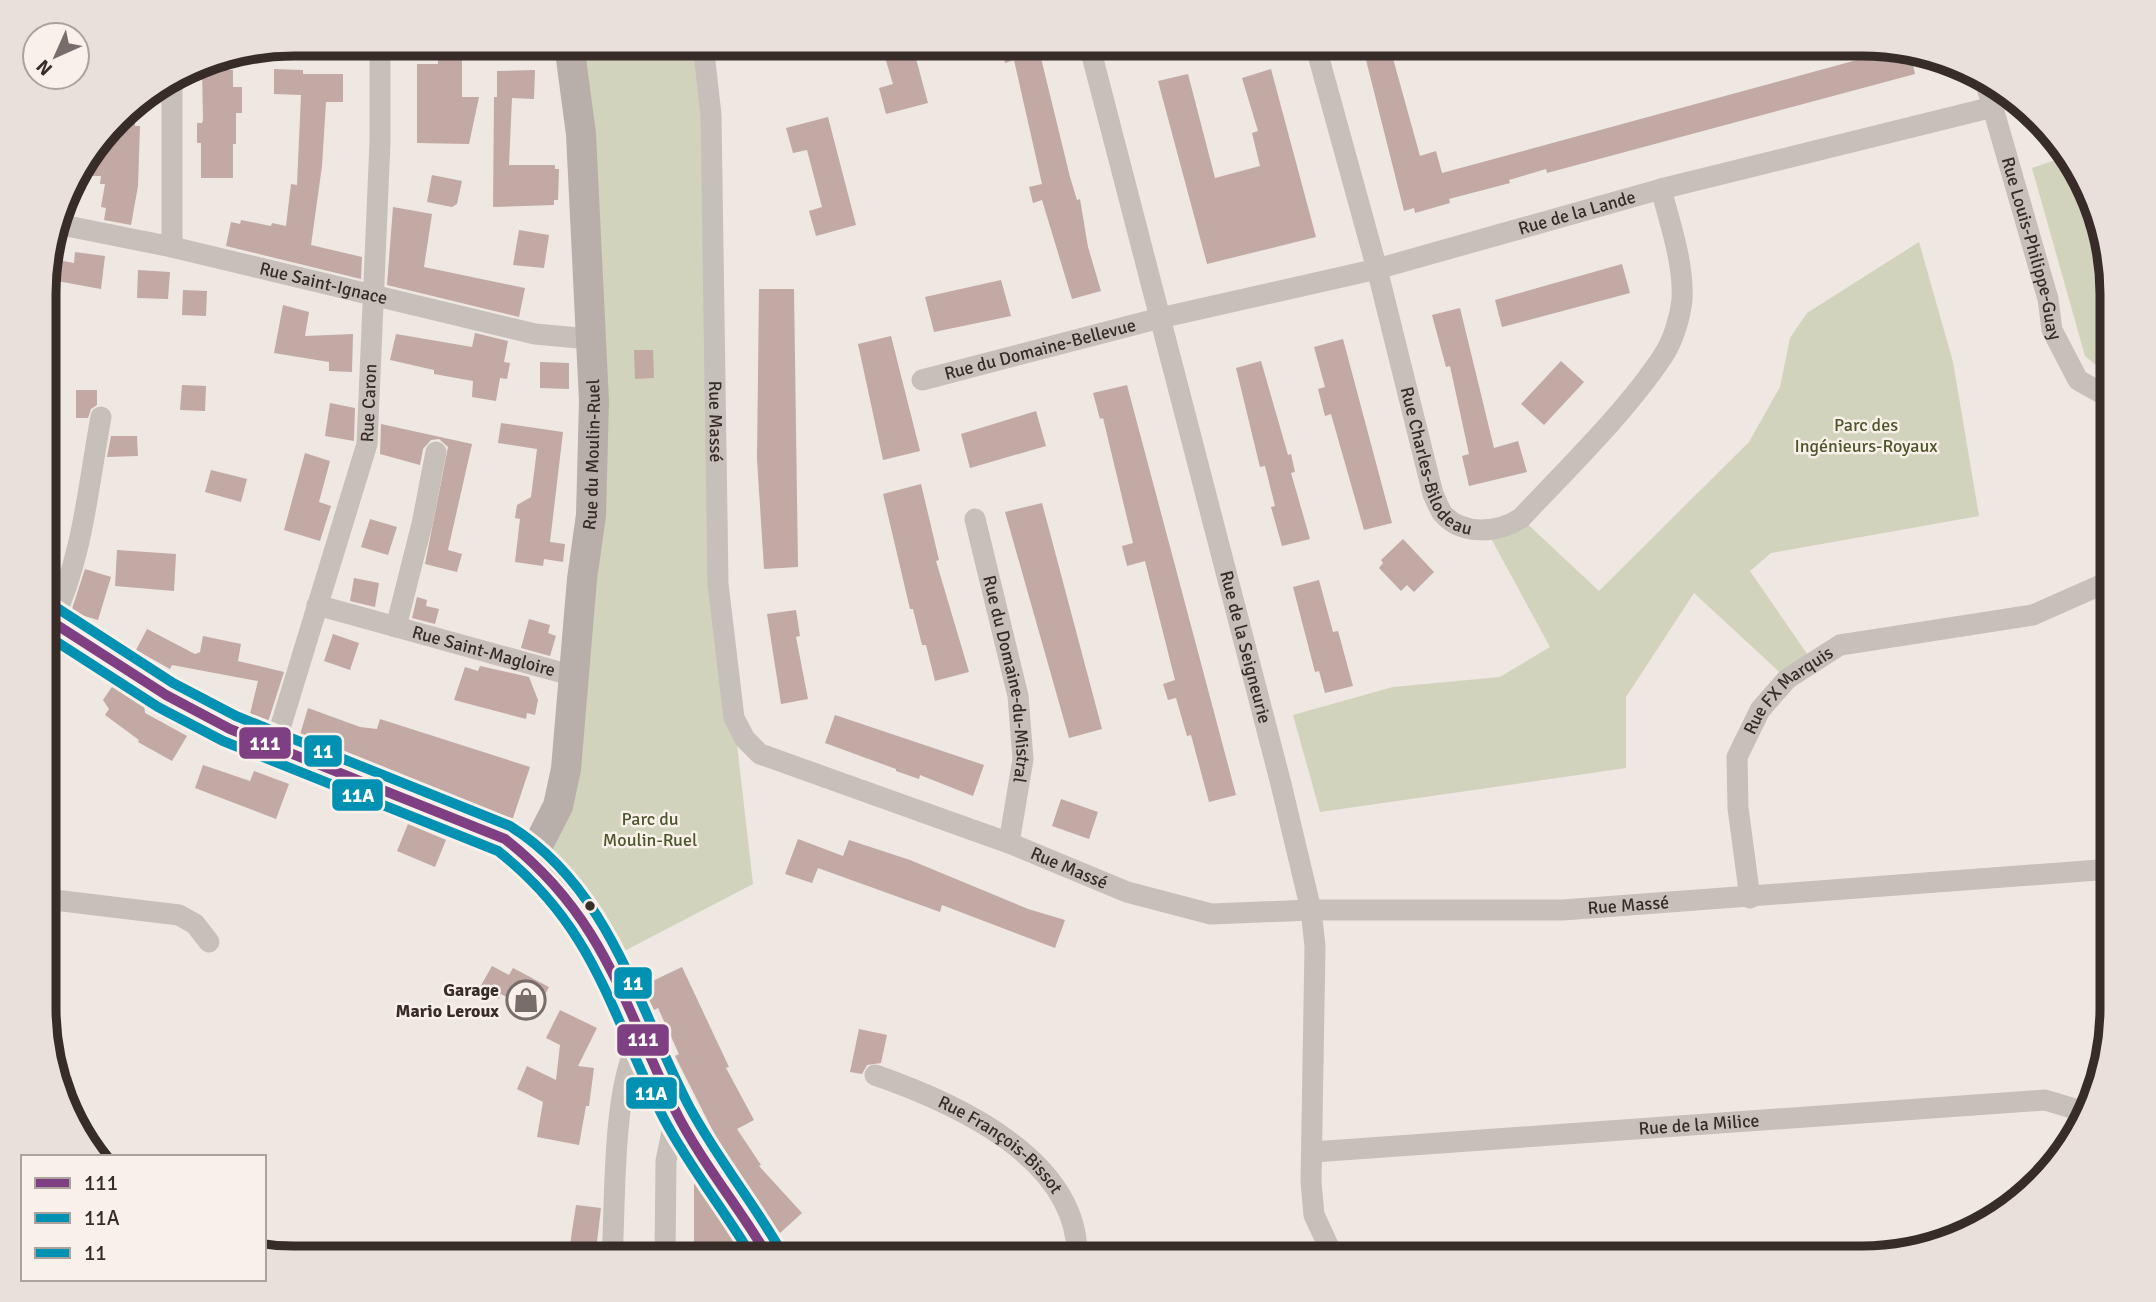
<svg xmlns="http://www.w3.org/2000/svg" width="2156" height="1302" font-family="Signika,sans-serif">
	<rect width="100%" height="100%" fill="#eee7e2"/>
	<!-- green -->
	<g fill="#d1d3bc">
		<path d="M569,44H703L734,718L753,884L609,959L532,857L547,831L591,515Z"/>
		<path d="M2070,155L2112,277V378L2085,356L2032,168Z"/>
		<path d="M1919,242L1953,362L1979,516L1771,553L1750,571L1812,661L1787,679L1694,593L1626,697V768L1320,812L1293,715L1393,687L1500,677L1550,647L1487,531L1521,518L1599,591L1749,442L1780,387L1790,338L1807,313Z"/>
		<path d="M56,1067L72,1077L69,1103Z"/>
	</g>
	<!-- building -->
	<g fill="#c2a9a3">
		<path d="M881,44H912L928,103L886,114L879,88L893,84Z"/>
		<path d="M1001,44H1055L1056,50L1040,54L1070,177L1077,200L1080,199L1088,247L1101,291L1072,299L1042,200L1033,203L1029,187L1042,184L1014,60L1005,63Z"/>
		<path d="M1362,44H1389L1420,156L1436,151L1442,173L1890,51L1911,57L1915,74L1547,173L1546,169L1509,180L1510,183L1449,199L1450,203L1415,213L1414,208L1404,211Z"/>
		<path d="M438,51H462V97H479L469,144L417,143V64H438Z"/>
		<path d="M274,69L303,70V74H343V102H326L322,166L311,245L362,257L361,279L226,246L231,222L240,224L241,220L271,226L272,223L286,226L291,184L297,185L301,95L274,94Z"/>
		<path d="M1271,69L1316,237L1207,264L1158,81L1188,74L1215,178L1260,166L1252,133L1258,131L1242,78Z"/>
		<path d="M202,70H233V87H242V113H236V144H233V178H201V143H197V123H202L203,120Z"/>
		<path d="M535,70L534,99L512,98L509,165H555V169H559L558,200H554V205L493,207L494,97H497V71Z"/>
		<path d="M828,117L856,225L816,236L809,211L822,207L807,150L793,153L786,128Z"/>
		<path d="M117,121L135,122V126H140L138,186L131,225L104,220L106,208L101,207L105,184H100L101,176H92L93,169H81Z"/>
		<path d="M432,175L462,181L457,204L452,207L427,202Z"/>
		<path d="M393,207L432,214L424,267L525,288L519,317L387,285Z"/>
		<path d="M519,230L549,235L544,268L513,265Z"/>
		<path d="M75,252L105,256L101,289L46,279L47,258L74,263Z"/>
		<path d="M1622,264L1630,293L1502,327L1495,300Z"/>
		<path d="M138,270L170,272L168,299L137,298Z"/>
		<path d="M1001,280L1011,316L934,332L925,297Z"/>
		<path d="M759,289H794L798,567L764,569L757,459Z"/>
		<path d="M183,290L207,291L206,316L182,315Z"/>
		<path d="M283,305L309,312L305,336L353,334L352,372L329,371V362L274,353Z"/>
		<path d="M1460,308L1494,448L1518,441L1527,472L1469,486L1462,456L1469,454L1450,366L1446,367L1432,315Z"/>
		<path d="M475,333L508,341L504,362L510,363L507,379L500,378L496,401L472,397L473,381L434,374V370L390,360L396,334L472,347Z"/>
		<path d="M891,336L920,451L883,460L858,344Z"/>
		<path d="M1343,339L1392,523L1364,530L1331,414L1325,416L1318,389L1325,387L1314,347Z"/>
		<path d="M634,350H653L654,378L635,379Z"/>
		<path d="M1261,361L1288,455L1291,454L1295,472L1291,473L1310,539L1282,546L1271,507L1275,506L1265,466L1260,467L1236,368Z"/>
		<path d="M1561,361L1584,382L1544,425L1521,404Z"/>
		<path d="M540,362L569,363V389L540,388Z"/>
		<path d="M182,385L206,386L205,411L180,410Z"/>
		<path d="M1127,385L1236,795L1209,802L1191,735L1187,736L1176,698L1168,700L1163,684L1175,680L1145,561L1127,566L1122,546L1133,543L1103,418L1100,419L1093,393Z"/>
		<path d="M76,390H97V405L91,409L88,418H76Z"/>
		<path d="M330,403L355,408L354,441L325,436Z"/>
		<path d="M1036,411L1046,446L970,468L961,434Z"/>
		<path d="M501,423L563,432L550,542L565,544L563,562L544,559L543,566L515,562L520,519L515,518L517,505L531,497L537,449L498,443Z"/>
		<path d="M381,424L472,444L448,550L462,554L457,572L425,564L448,447L439,439L431,440L423,449L420,465L380,454Z"/>
		<path d="M111,436H137L138,456L107,457Z"/>
		<path d="M305,453L330,461L319,502L331,506L320,541L284,530Z"/>
		<path d="M211,470L247,479L241,502L205,492Z"/>
		<path d="M921,484L939,560L936,561L969,672L935,681L926,645H922L913,609H910L883,494Z"/>
		<path d="M1042,503L1102,729L1069,738L1005,512Z"/>
		<path d="M370,519L397,527L388,555L361,547Z"/>
		<path d="M1403,539L1434,572L1414,592L1407,585L1401,591L1379,568L1383,563L1381,560Z"/>
		<path d="M117,550L176,554L174,591L115,586Z"/>
		<path d="M46,555L60,563L49,596L46,594Z"/>
		<path d="M85,569L111,577L98,620L71,612Z"/>
		<path d="M354,578L379,583L375,607L350,601Z"/>
		<path d="M1319,580L1333,632L1338,631L1353,686L1325,693L1319,671L1315,672L1293,587Z"/>
		<path d="M417,597L427,600L426,606L439,609L435,624L412,618Z"/>
		<path d="M796,610L800,636L796,637L808,699L781,704L767,614Z"/>
		<path d="M529,619L550,625L548,633L556,636L550,656L521,648Z"/>
		<path d="M147,629L195,654L200,652L203,636L241,644L238,661L284,672L267,725L249,718L258,681L172,665L170,669L136,650Z"/>
		<path d="M333,634L359,643L350,670L324,661Z"/>
		<path d="M480,666L529,677L538,700L535,715L527,713L526,719L454,700L465,667L478,671Z"/>
		<path d="M114,684L144,704L145,713L187,736L172,761L138,742L139,740L105,715L109,709L103,700Z"/>
		<path d="M308,708L360,727L377,729L380,719L530,767L512,821L299,738Z"/>
		<path d="M835,715L984,765L973,796L920,775L919,779L896,771V769L825,743Z"/>
		<path d="M203,765L250,781L254,771L289,784L276,819L195,788Z"/>
		<path d="M1061,799L1098,812L1089,839L1052,826Z"/>
		<path d="M408,824L446,840L435,867L397,851Z"/>
		<path d="M798,839L843,856L849,840L910,860L1028,909L1065,920L1055,948L942,905L940,912L818,868L812,883L785,874Z"/>
		<path d="M492,966L509,975L513,968L549,987L536,1012L501,994L499,999L479,989Z"/>
		<path d="M682,967L729,1067L726,1068L754,1120L737,1129L761,1165L759,1166L802,1213L780,1233L761,1211L723,1151L675,1056L679,1054L658,1008L654,1010L642,986Z"/>
		<path d="M560,1010L597,1028L578,1066L594,1068L589,1106H586L579,1145L537,1137L543,1102L517,1089L527,1066L556,1080L560,1045L546,1038Z"/>
		<path d="M859,1029L887,1035L881,1063L867,1065L862,1074L850,1072Z"/>
		<path d="M694,1175L710,1198L743,1258H694Z"/>
		<path d="M576,1205L601,1208L595,1258H568Z"/>
	</g>
	<g fill="none" stroke-linecap="round" stroke-linejoin="round">
		<!-- street -->
		<g stroke="#c7bfba" stroke-width="21">
			<path id="s1" d="M703,44L711,115L718,584L734,718L745,739L760,754L1009,843L1127,892L1211,914L1311,910H1563L2112,869"/>
			<path id="s2" d="M1089,44L1281,784L1311,910L1315,946L1311,1182L1314,1215L1334,1258"/>
			<path id="s3" d="M1315,44L1377,269L1433,494C1436,500 1439,509 1443,514C1462,536 1499,533 1521,518C1567,469 1626,412 1663,356C1673,341 1680,318 1682,300C1684,263 1670,224 1661,189"/>
			<path id="s4" d="M1984,77L2048,299L2052,330L2078,380L2112,399"/>
			<path id="s5" d="M57,224L172,247L535,334L590,339"/>
			<path d="M172,247V79"/>
			<path id="s6" d="M922,380L1160,318L1377,269L1661,189L1993,107"/>
			<path id="s7" d="M975,519L1018,696L1023,759L1009,843"/>
			<path id="s8" d="M317,605L574,676"/>
			<path d="M52,622C83,557 88,487 101,417"/>
			<path d="M396,627L422,524L436,452"/>
			<path id="s9" d="M274,748L367,444L380,142V44"/>
			<path id="s10" d="M1750,898L1738,808L1737,757L1760,710L1787,679L1840,645L2033,615L2112,580"/>
			<path d="M46,899L179,915L195,924L209,942"/>
			<path id="s11" d="M875,1075C953,1102 1080,1158 1077,1258"/>
			<path id="s12" d="M1313,1152L2045,1100L2085,1112"/>
			<path d="M612,1258C616,1197 611,1086 642,1034"/>
			<path d="M665,1258L666,1161L676,1112"/>
		</g>
		<!-- secondary -->
		<g stroke="#b8afab" stroke-width="30">
			<path d="M46,618L166,695L230,729L505,839C600,902 628,1012 675,1109C701,1162 741,1207 769,1258"/>
			<path id="s13" d="M532,857L558,806L566,769L582,579L591,515L594,401L581,134L569,44"/>
		</g>
		<!-- bus-1 casing -->
		<g stroke="#faf0ea" stroke-width="16">
			<path id="bus-1" d="M46,618L166,695L230,729L505,839C605,918 622,1002 675,1110C701,1162 740,1208 769,1258"/>
		</g>
		<!-- bus-2 casing -->
		<g stroke="#faf0ea" stroke-width="16">
			<path id="bus-2" d="M46,635L158,707L223,741L498,851C597,929 610,1014 664,1119C690,1168 725,1211 753,1258"/>
		</g>
		<!-- bus-3 casing -->
		<g stroke="#faf0ea" stroke-width="16">
			<path id="bus-3" d="M54,606L173,683L236,716L510,826C611,889 638,1009 690,1108C717,1158 753,1202 781,1251"/>
		</g>
		<!-- bus-1 -->
		<use href="#bus-1" stroke="#7e4082" stroke-width="10"/>
		<!-- bus-2 -->
		<use href="#bus-2" stroke="#0091b3" stroke-width="10"/>
		<!-- bus-3 -->
		<use href="#bus-3" stroke="#0091b3" stroke-width="10"/>
	</g>
	<!-- icons -->
	<defs>
		<g id="shop-ring" transform="scale(2.0125)"><circle r="9.5" fill="#faf0ea" stroke="#786d6a" stroke-width="1.5"/><path d="M-5-2.5h2.3a2.7 3.5 0 0 1 5.4 0H5L5.5 6h-11ZM-1.5-2.5h3a1.5 2.3 0 0 0-3 0Z" fill="#786d6a"/></g>
	</defs>
	<g fill-rule="evenodd">
		<use href="#shop-ring" x="526" y="1000"/>
	</g>
	<!-- markers -->
	<circle fill="#382c29" stroke="#faf0ea" stroke-width="2.5" cx="590" cy="906" r="6"/>
	<g text-anchor="middle" stroke-width="5" stroke-linejoin="round" paint-order="stroke">
		<!-- street labels -->
		<g font-size="18" fill="#382c29" stroke="#faf0ea">
			<text dy="6" stroke="none"><textPath href="#s6" startOffset="676">Rue de la Lande</textPath></text>
			<text dy="6" stroke="none"><textPath href="#s4" startOffset="178">Rue Louis-Philippe-Guay</textPath></text>
			<text dy="6" stroke="none"><textPath href="#s5" startOffset="273">Rue Saint-Ignace</textPath></text>
			<text dy="6" stroke="none"><textPath href="#s6" startOffset="122">Rue du Domaine-Bellevue</textPath></text>
			<text dy="6" stroke="none"><textPath href="#s9" startOffset="359">Rue Caron</textPath></text>
			<text dy="6" stroke="none"><textPath href="#s1" startOffset="378">Rue Massé</textPath></text>
			<text dy="6" stroke="none"><textPath href="#s13" startOffset="411">Rue du Moulin-Ruel</textPath></text>
			<text dy="6" stroke="none"><textPath href="#s3" startOffset="438">Rue Charles-Bilodeau</textPath></text>
			<text dy="6" stroke="none"><textPath href="#s2" startOffset="623">Rue de la Seigneurie</textPath></text>
			<text dy="6" stroke="none"><textPath href="#s8" startOffset="173">Rue Saint-Magloire</textPath></text>
			<text dy="6" stroke="none"><textPath href="#s7" startOffset="164">Rue du Domaine-du-Mistral</textPath></text>
			<text dy="6" stroke="none"><textPath href="#s10" startOffset="228">Rue FX Marquis</textPath></text>
			<text dy="6" stroke="none"><textPath href="#s1" startOffset="1050">Rue Massé</textPath></text>
			<text dy="6" stroke="none"><textPath href="#s1" startOffset="1617">Rue Massé</textPath></text>
			<text dy="6" stroke="none"><textPath href="#s12" startOffset="387">Rue de la Milice</textPath></text>
			<text dy="6" stroke="none"><textPath href="#s11" startOffset="145">Rue François-Bissot</textPath></text>
		</g>
		<!-- park labels -->
		<g font-size="18" fill="#4d572c" stroke="#faf0ea">
			<text x="1866" y="431">Parc des<tspan x="1866" dy="21">Ingénieurs-Royaux</tspan></text>
			<text x="650" y="825">Parc du<tspan x="650" dy="21">Moulin-Ruel</tspan></text>
		</g>
		<!-- poi labels -->
		<g font-size="18" font-weight="bold" fill="#382c29" stroke="#faf0ea" text-anchor="end">
			<text x="499" y="996">Garage<tspan x="499" dy="21">Mario Leroux</tspan></text>
		</g>
	</g>
	<!-- crop -->
	<path d="M0 0H2156V1302H0ZM294 56H1862A238 238 0 0 1 2100 294V1008A238 238 0 0 1 1862 1246H294A238 238 0 0 1 56 1008V294A238 238 0 0 1 294 56Z" fill="#eae0db" fill-rule="evenodd"/>
	<path fill="none" stroke="#382c29" stroke-width="9" d="M294 56H1862A238 238 0 0 1 2100 294V1008A238 238 0 0 1 1862 1246H294A238 238 0 0 1 56 1008V294A238 238 0 0 1 294 56Z"/>
	<g stroke="#faf0ea" stroke-width="2.5">
		<rect x="238" y="726" width="54" height="34" rx="7" fill="#7e4082"/>
		<rect x="303" y="734" width="40" height="34" rx="7" fill="#0091b3"/>
		<rect x="331" y="778" width="53" height="34" rx="7" fill="#0091b3"/>
		<rect x="613" y="966" width="40" height="34" rx="7" fill="#0091b3"/>
		<rect x="616" y="1023" width="54" height="34" rx="7" fill="#7e4082"/>
		<rect x="625" y="1076" width="53" height="34" rx="7" fill="#0091b3"/>
	</g>
	<g font-size="19" text-anchor="middle" font-weight="bold" fill="#fff">
		<text x="265" y="750">111</text>
		<text x="323" y="758">11</text>
		<text x="358" y="802">11A</text>
		<text x="633" y="990">11</text>
		<text x="643" y="1046">111</text>
		<text x="651" y="1100">11A</text>
	</g>
	<!-- legend -->
	<rect x="21" y="1155" width="245" height="126" fill="#faf0ea" stroke="#aca29d" stroke-width="2"/>
	<rect x="35" y="1178" width="35" height="10" fill="#7e4082" stroke="#aca29d" stroke-width="2"/>
	<text x="84" y="1190" font-size="21" fill="#382c29">111</text>
	<rect x="35" y="1213" width="35" height="10" fill="#0091b3" stroke="#aca29d" stroke-width="2"/>
	<text x="84" y="1225" font-size="21" fill="#382c29">11A</text>
	<rect x="35" y="1248" width="35" height="10" fill="#0091b3" stroke="#aca29d" stroke-width="2"/>
	<text x="84" y="1260" font-size="21" fill="#382c29">11</text>
	<!-- north arrow -->
	<g transform="translate(56 56) rotate(225)"><circle r="33" fill="#faf0ea" stroke="#aca29d" stroke-width="2"/>
	<path d="M0-5L12 26L0 18L-12 26Z" fill="#786d6a"/>
	<text y="-10" font-size="19" font-weight="bold" text-anchor="middle" fill="#382c29">N</text>
	</g>
</svg>
